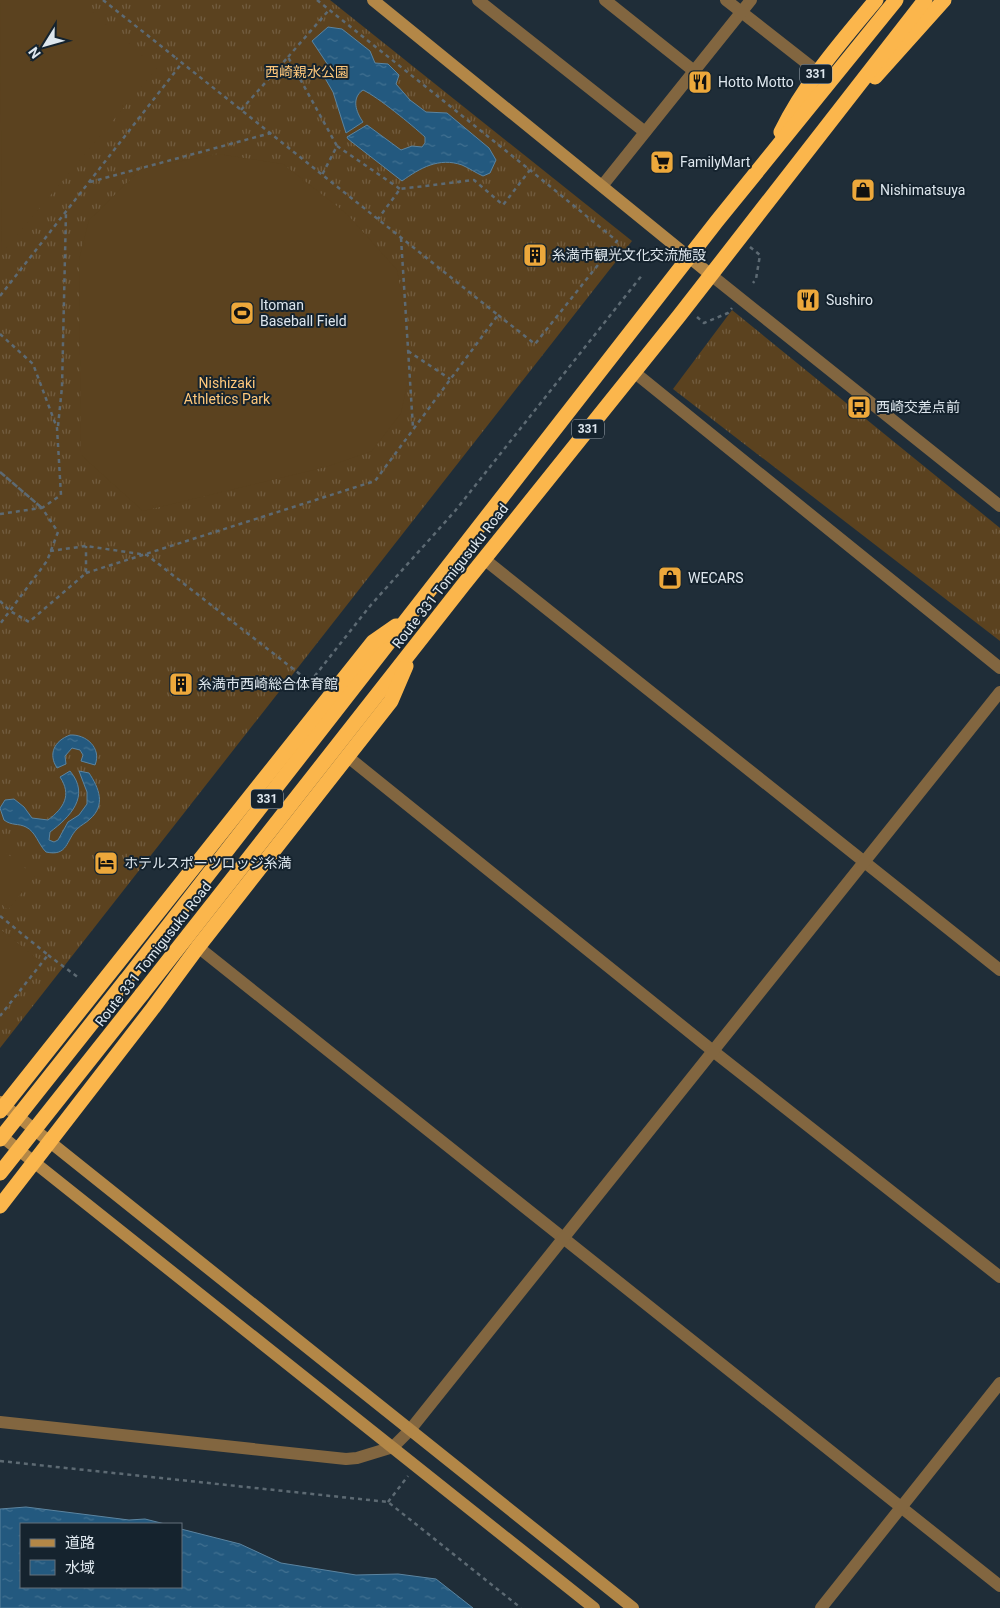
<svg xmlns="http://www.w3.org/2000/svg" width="1000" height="1608" font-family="Roboto,'Noto Sans JP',sans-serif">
	<defs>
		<pattern id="grass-tufts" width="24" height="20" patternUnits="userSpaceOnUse" patternTransform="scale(1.25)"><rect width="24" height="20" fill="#5b421f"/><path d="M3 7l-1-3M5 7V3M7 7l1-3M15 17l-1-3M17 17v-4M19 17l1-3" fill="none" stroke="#725d40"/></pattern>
		<pattern id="water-ripples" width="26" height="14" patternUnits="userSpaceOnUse" patternTransform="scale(1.25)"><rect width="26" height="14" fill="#23597f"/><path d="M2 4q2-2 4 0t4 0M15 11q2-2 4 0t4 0" fill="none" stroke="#427191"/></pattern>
	</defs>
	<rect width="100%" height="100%" fill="#1f2d38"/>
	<!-- grass -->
	<g fill="url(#grass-tufts)">
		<path d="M0,0H330L632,241L0,1048Z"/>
		<path d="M732,310L1000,528V641L673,389Z"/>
	</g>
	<!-- pitch -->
	<g fill="#5b421f">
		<path d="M0,0H78L157,68L2,253Z"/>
		<path d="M218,154L283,164L347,214L397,270L413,357L401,413L372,451L326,467L143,511L81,455L79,260L89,220L141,169Z"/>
		<path d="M0,848L35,876L8,910L0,903Z"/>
		<path d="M0,929L43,963L0,1016Z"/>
	</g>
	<!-- water -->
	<g fill="url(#water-ripples)" stroke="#5b84a0">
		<path d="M328,27L342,29L370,51L375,63L388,64L399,75L396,84L410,100L426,112L447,113L489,148L496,160L490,173L483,176C476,173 469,168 462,165C439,157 420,168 402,181L348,139L347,137L367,125L401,150L412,146L422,147L425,143V137C412,125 378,97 363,90C351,98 356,112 363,122L346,133L333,92L322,73L328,68V65L312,41Z"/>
		<path d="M70,735C86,734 102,748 95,765L81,761L83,755L80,750L72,748L65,756L66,764L57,768C48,754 54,741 70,735Z"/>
		<path d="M70,771C91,796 70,817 50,832L49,840L54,842L58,840L68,822L79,815L87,804V792L79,771L89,773C99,788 106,805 90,819C86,823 81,825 77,829C66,840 68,857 46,852C38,844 36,832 26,827C18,823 12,826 4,820L0,808L5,800L14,799L24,807L32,818L48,820C64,808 72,795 60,777Z"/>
		<path d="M26,1507L129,1520L145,1519L165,1524H21V1587H181V1529L240,1544L281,1563L356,1575L398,1574L436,1579L473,1608H0V1509Z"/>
	</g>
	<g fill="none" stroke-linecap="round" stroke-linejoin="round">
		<!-- path -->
		<g stroke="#5d6a73" stroke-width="2.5" stroke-dasharray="4 4" stroke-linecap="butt">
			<path d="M103,0L176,58"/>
			<path d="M317,0L530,170L503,205L474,180L400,189L378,219"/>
			<path d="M288,57L329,10"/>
			<path d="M241,110L288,57L337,146L322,175"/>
			<path d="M337,146L400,189"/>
			<path d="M90,182L271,133"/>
			<path d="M401,238L413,428"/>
			<path d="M750,247L760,255L756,279L753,283"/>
			<path d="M0,296L182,63"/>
			<path d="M498,315L535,344L617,241L530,170"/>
			<path d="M697,317L704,323L728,313L732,308"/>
			<path d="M0,334L33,364L57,428L61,495L42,508L58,532L47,561L0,624"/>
			<path d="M408,351L450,379"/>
			<path d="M58,426L62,387L66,212"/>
			<path d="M0,472L42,508L0,472"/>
			<path d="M0,514L41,508"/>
			<path d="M50,551L86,546L147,555L310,682L370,606L455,511L643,274"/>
			<path d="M86,573L375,481L498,315L176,58"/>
			<path d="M0,601L10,611L29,622L86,573V546"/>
			<path d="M0,916L48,955L0,1016"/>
			<path d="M48,955L79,978"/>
			<path d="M0,1461L388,1502L521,1608"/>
			<path d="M388,1502L408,1476"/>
		</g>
		<!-- street -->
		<g stroke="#826640" stroke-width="12">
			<path d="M478,0L645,132"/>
			<path d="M605,0L694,71"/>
			<path d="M726,0L818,72"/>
			<path d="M602,186L751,0"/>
			<path d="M711,275L1000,506"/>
			<path d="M634,372L1000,668"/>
			<path d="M484,559L1000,970"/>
			<path d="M348,757L713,1051L1000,1277"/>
			<path d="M198,947L1000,1586"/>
			<path d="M0,1422L346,1459L357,1458L393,1447L410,1430L1000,692"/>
			<path d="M821,1608L1000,1383"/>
		</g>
		<!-- secondary -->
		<g stroke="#b38747" stroke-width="12">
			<path d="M373,0L711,275"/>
			<path d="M0,1102L633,1608"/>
			<path d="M0,1135L594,1608"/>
		</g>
		<!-- highway -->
		<g stroke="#fbb64c" stroke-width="15">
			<path d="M875,77L944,0"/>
			<path d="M781,132C805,83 841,42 876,0"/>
			<path d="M126,980L717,221L896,0"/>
			<path d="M142,994L464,584L679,316L925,0"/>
			<path d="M0,1111L373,642L396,626"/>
			<path d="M0,1206L153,1008L198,947L391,701L406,666"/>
		</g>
		<!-- highway-bridge -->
		<g stroke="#fbb64c" stroke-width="15">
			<path d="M0,1139L126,980"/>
			<path d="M0,1173L142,994"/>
		</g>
	</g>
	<!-- icons -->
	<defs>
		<g id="restaurant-square" transform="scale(1.25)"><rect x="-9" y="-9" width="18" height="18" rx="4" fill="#eda83b" stroke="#15232e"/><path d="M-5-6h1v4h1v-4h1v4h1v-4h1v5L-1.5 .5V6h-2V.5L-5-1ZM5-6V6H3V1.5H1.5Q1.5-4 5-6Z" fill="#111"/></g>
		<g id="supermarket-square" transform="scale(1.25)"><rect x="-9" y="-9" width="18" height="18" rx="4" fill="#eda83b" stroke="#15232e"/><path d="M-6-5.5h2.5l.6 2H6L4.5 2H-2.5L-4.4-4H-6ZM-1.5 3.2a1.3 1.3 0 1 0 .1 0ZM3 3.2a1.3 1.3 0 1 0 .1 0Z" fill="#111"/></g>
		<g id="shop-square" transform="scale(1.25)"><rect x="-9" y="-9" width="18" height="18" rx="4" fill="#eda83b" stroke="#15232e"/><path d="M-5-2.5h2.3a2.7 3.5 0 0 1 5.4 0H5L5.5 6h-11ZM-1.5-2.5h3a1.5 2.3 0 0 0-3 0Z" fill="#111"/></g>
		<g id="building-square" transform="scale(1.25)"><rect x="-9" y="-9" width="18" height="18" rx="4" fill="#eda83b" stroke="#15232e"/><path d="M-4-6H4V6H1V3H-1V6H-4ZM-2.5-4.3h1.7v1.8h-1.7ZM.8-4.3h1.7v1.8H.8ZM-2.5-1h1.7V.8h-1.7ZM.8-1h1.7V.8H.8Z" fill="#111"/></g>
		<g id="stadium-square" transform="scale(1.25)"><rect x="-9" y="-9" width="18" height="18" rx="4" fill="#eda83b" stroke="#15232e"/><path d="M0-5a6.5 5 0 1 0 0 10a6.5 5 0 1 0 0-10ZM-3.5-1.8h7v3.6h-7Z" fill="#111"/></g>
		<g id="bus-square" transform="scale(1.25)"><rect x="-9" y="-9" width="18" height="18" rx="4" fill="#eda83b" stroke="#15232e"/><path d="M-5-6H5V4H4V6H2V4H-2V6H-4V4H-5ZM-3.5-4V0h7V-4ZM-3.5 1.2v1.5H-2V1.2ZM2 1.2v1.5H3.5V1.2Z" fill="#111"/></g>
		<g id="hotel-square" transform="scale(1.25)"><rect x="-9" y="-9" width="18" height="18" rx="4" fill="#eda83b" stroke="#15232e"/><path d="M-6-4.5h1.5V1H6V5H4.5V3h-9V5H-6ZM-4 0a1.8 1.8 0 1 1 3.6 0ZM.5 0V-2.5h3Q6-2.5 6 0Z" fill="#111"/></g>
	</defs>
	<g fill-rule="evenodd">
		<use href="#restaurant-square" x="700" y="82"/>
		<use href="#supermarket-square" x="662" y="162"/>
		<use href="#shop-square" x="863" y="190"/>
		<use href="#building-square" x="535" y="255"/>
		<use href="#restaurant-square" x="808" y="300"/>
		<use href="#stadium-square" x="242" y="313"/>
		<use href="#bus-square" x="859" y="407"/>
		<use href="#shop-square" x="670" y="578"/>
		<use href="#building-square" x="181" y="684"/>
		<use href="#hotel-square" x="106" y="863"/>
	</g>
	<g text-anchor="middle" stroke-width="4" stroke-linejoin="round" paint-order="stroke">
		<!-- shield labels -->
		<g fill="#15232e" stroke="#a2acb4" stroke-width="1">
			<rect x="800" y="64.5" width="32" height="19" rx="4"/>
			<rect x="572" y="419.5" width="32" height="19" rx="4"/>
			<rect x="251" y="789.5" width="32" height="19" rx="4"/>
		</g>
		<g font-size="12" font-weight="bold" fill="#dee7ee">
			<text x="816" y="78">331</text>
			<text x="588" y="433">331</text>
			<text x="267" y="803">331</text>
		</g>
		<!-- park labels -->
		<g font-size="14" fill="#ffc87b" stroke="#15232e">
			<text x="307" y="77">西崎親水公園</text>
			<text x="227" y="388">Nishizaki<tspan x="227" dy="16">Athletics Park</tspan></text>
		</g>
		<!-- poi labels -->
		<g font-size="14" fill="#dee7ee" stroke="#15232e" text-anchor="start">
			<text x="718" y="87">Hotto Motto</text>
			<text x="680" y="167">FamilyMart</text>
			<text x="880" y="195">Nishimatsuya</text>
			<text x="552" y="260">糸満市観光文化交流施設</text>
			<text x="826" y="305">Sushiro</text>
			<text x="260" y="310">Itoman<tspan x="260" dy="16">Baseball Field</tspan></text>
			<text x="876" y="412">西崎交差点前</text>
			<text x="688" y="583">WECARS</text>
			<text x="198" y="689">糸満市西崎総合体育館</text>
			<text x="124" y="868">ホテルスポーツロッジ糸満</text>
		</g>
		<!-- street labels -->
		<g font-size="14" fill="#dee7ee" stroke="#15232e">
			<text transform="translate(450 576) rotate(-52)" y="5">Route 331 Tomigusuku Road</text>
			<text transform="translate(153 954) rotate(-52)" y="5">Route 331 Tomigusuku Road</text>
		</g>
	</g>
	<!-- legend -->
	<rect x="20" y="1523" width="162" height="65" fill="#15232e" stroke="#65717b"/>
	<rect x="30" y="1539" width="25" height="8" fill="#b38747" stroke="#65717b"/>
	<text x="65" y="1548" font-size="15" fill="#dee7ee">道路</text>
	<rect x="30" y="1560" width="25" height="15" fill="url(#water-ripples)" stroke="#65717b"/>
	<text x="65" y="1573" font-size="15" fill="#dee7ee">水域</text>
	<!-- north arrow -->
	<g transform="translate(45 45) rotate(233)" stroke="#15232e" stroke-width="4" paint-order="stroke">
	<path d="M0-4L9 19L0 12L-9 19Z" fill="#dee7ee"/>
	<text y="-8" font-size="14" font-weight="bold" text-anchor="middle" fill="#dee7ee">N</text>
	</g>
</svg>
